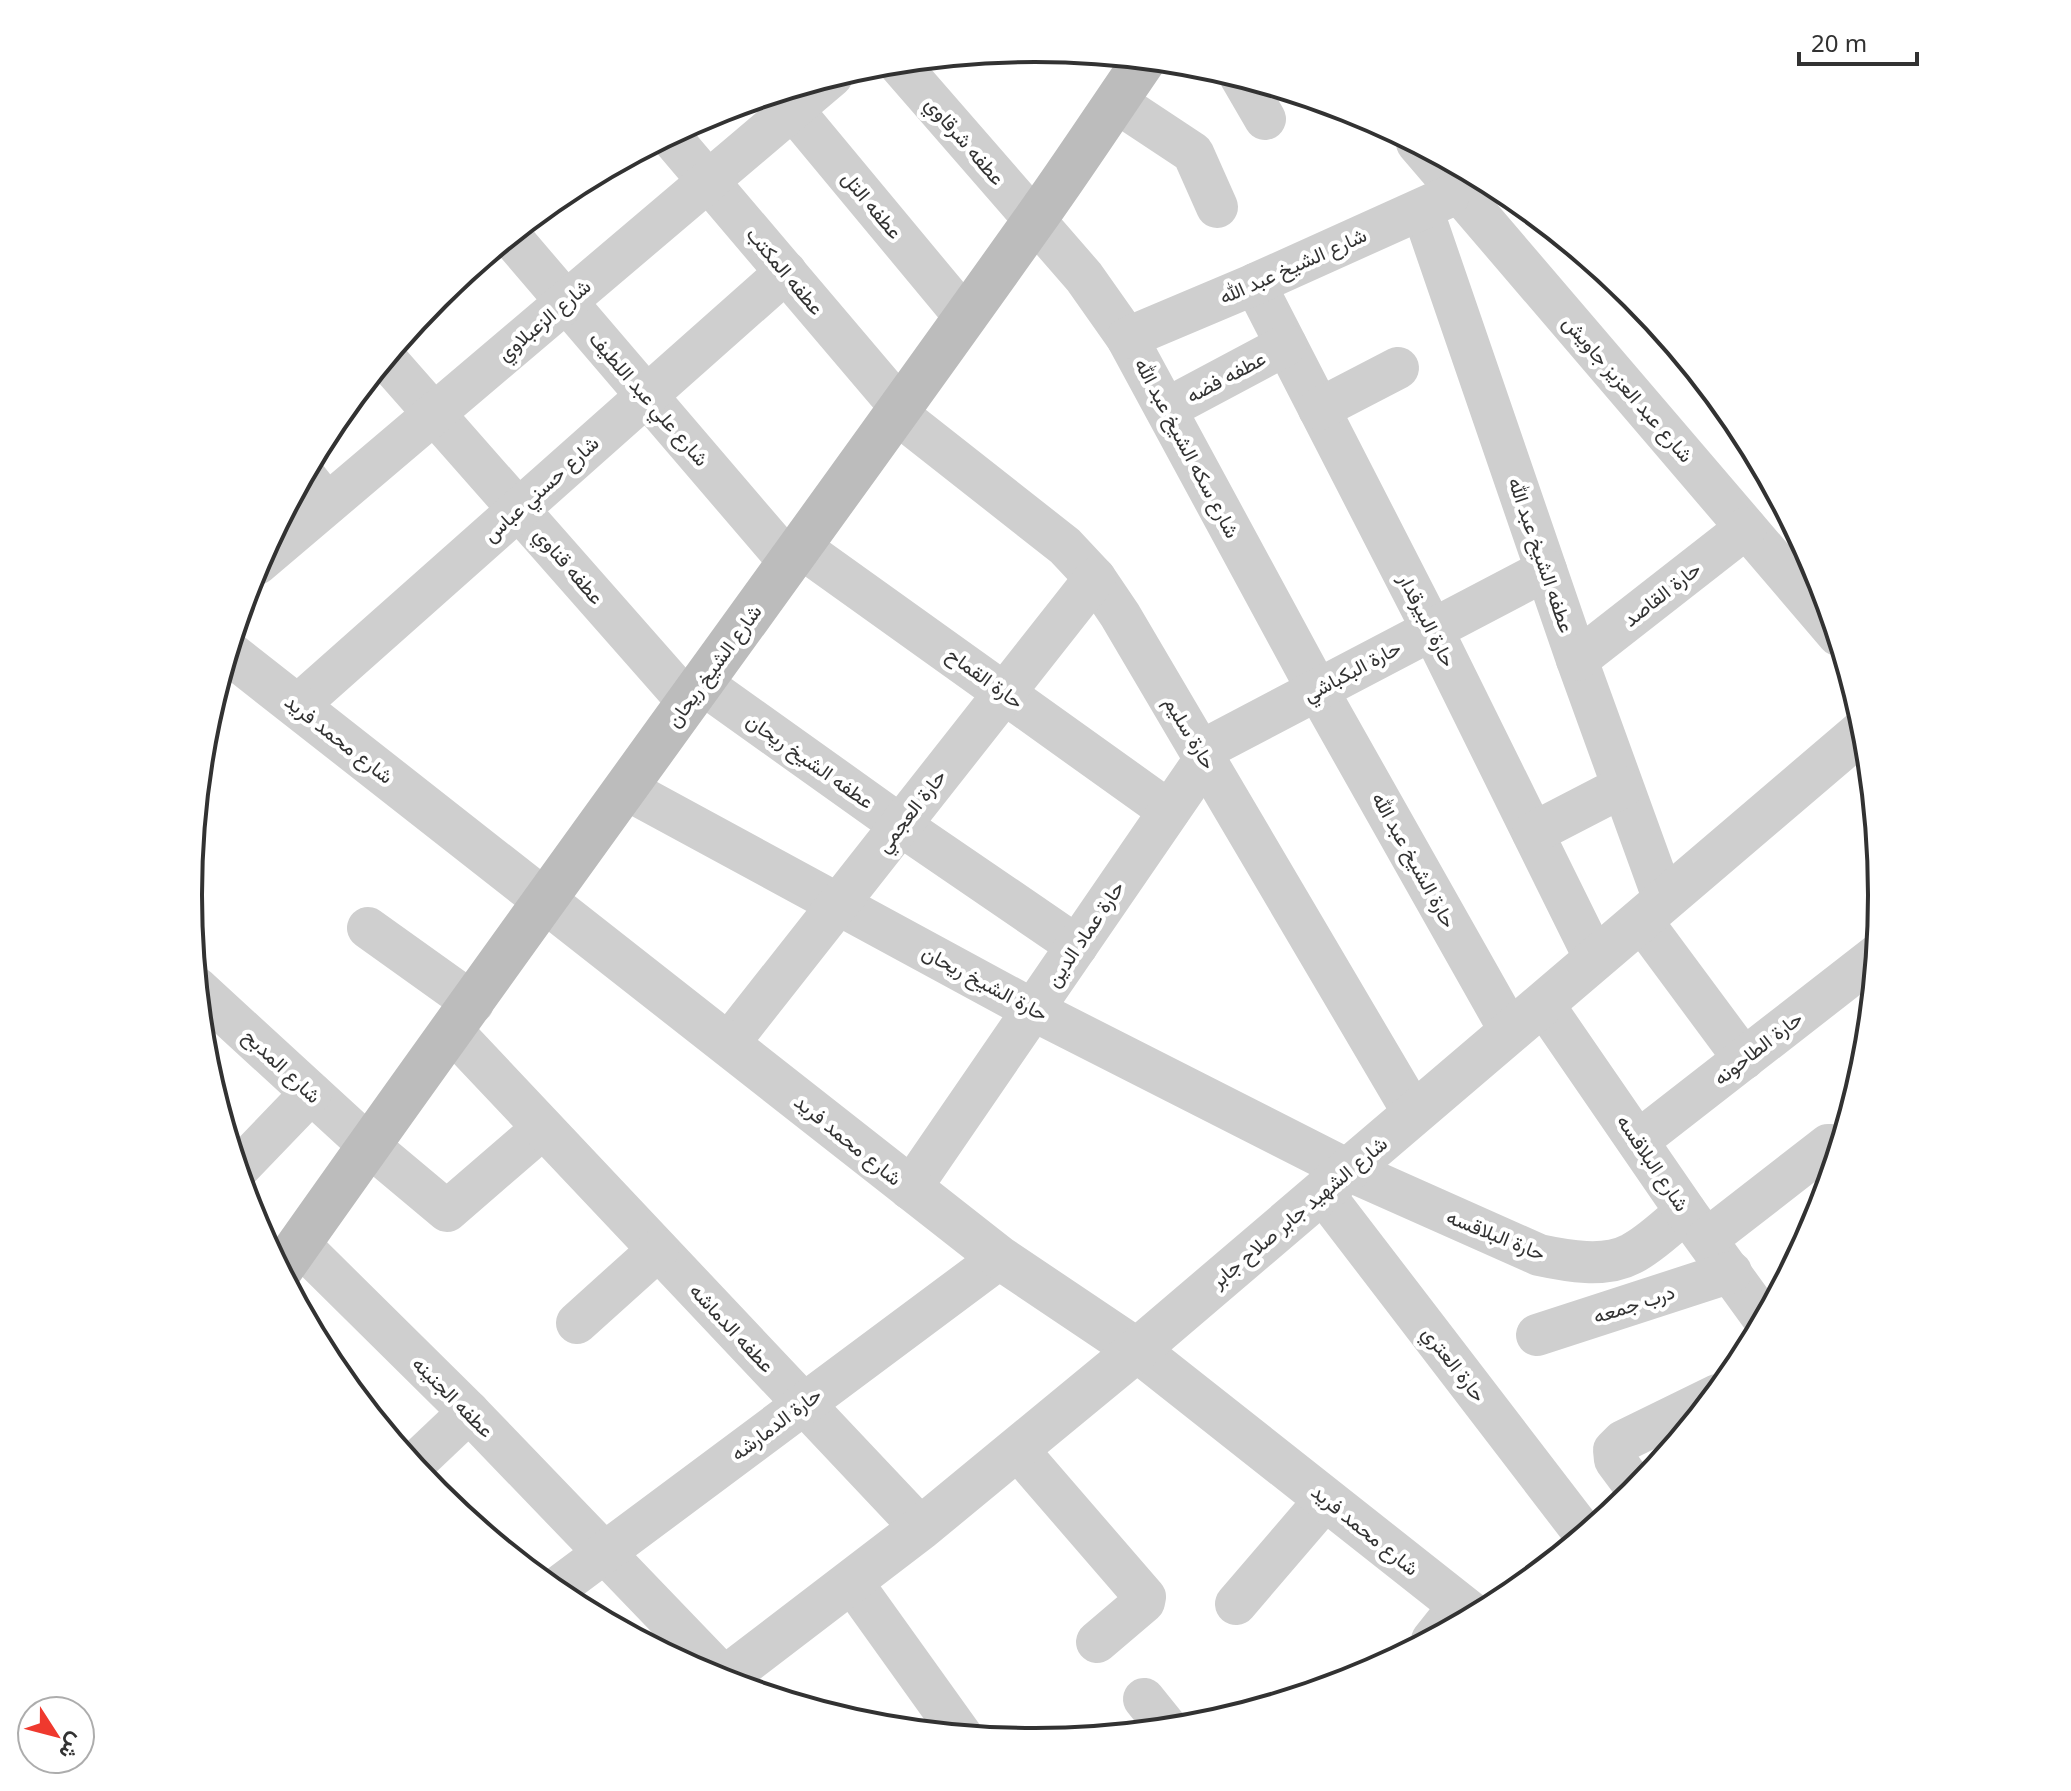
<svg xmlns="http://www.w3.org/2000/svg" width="2071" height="1791" font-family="'Noto Sans',Vazirmatn,sans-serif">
	<rect width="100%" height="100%" fill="#fff"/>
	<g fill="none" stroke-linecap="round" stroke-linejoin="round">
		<!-- minor -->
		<g stroke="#cfcfcf" stroke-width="42">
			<path d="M897,62L1084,277L1127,338L1317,689L1510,1031"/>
			<path d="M1240,76L1265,119"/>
			<path d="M778,92L965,317"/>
			<path d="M1116,102L1193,153L1217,207"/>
			<path d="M669,135L900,407"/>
			<path d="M1417,143L1838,635"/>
			<path d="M1422,209L1577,660L1664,900"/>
			<path d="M510,236L789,562"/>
			<path d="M1255,284L1432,629L1595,959"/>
			<path d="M1127,338L1255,284L1448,197"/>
			<path d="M385,358L688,702"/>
			<path d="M1166,409L1286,345"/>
			<path d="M1319,409L1398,368"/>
			<path d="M896,413L1065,546L1095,578L1120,615L1414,1114"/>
			<path d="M304,475L327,504"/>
			<path d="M800,547L1169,811"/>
			<path d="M257,564L832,76"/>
			<path d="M1577,660L1746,528"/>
			<path d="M701,683L900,825L1077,946"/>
			<path d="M297,706L786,272"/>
			<path d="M1201,751L1546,570"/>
			<path d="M626,789L1033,1010L1348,1170L1539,1255C1567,1261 1605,1268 1631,1254C1651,1244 1669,1225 1686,1212"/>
			<path d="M1533,833L1622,787"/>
			<path d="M1641,920L1744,1059"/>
			<path d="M368,928L473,1003"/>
			<path d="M197,988L367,1144L447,1211L543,1128"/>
			<path d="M1543,1004L1686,1212L1765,1321"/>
			<path d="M452,1031L921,1528"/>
			<path d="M728,1044L1095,578"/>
			<path d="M1638,1141L1877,955"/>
			<path d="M237,1170L311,1093"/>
			<path d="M910,1189L1205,759"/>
			<path d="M1322,1192L1585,1535"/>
			<path d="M1707,1239L1828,1145H1831L1839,1153"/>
			<path d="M299,1244L469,1412L725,1678"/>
			<path d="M577,1323L658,1250"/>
			<path d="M1537,1335L1731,1272"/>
			<path d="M1017,1449L1145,1597L1144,1602L1097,1642"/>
			<path d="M412,1466L469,1412"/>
			<path d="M1638,1491L1615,1460L1614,1450L1623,1441L1717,1395"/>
			<path d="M851,1581L962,1736"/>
			<path d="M553,1591L1000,1258"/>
			<path d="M1236,1604L1326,1499"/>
			<path d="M1432,1640L1459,1606"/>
			<path d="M1144,1699L1169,1730"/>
		</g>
		<!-- tertiary -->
		<g stroke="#cfcfcf" stroke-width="44">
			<path d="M228,652L1000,1258L1137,1350L1475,1617"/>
			<path d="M721,1681L921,1528L1137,1350L1866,728"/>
		</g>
		<!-- secondary -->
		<path stroke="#bcbcbc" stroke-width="44" d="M280,1271C527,920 782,575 1031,225C1070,171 1107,114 1145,59"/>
	</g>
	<g text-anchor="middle" stroke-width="8" stroke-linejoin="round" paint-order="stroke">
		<!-- street labels -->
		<g font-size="20" fill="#323232" stroke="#fff">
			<text transform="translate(965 141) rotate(49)" y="7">عطفه شرقاوي</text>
			<text transform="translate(872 205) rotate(50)" y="7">عطفه التل</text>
			<text transform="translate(1293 266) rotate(-24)" y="7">شارع الشيخ عبد الله</text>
			<text transform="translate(785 271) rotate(50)" y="7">عطفه المكتب</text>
			<text transform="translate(544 320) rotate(-40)" y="7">شارع الزعبلاوي</text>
			<text transform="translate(1226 377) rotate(-28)" y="7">عطفه فضه</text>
			<text transform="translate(1628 389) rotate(49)" y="7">شارع عبد العزيز جاويش</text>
			<text transform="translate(649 399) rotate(49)" y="7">شارع علي عبد اللطيف</text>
			<text transform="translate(1187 448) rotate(62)" y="7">شارع سكه الشيخ عبد الله</text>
			<text transform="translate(541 489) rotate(-42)" y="7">شارع حسني عباس</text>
			<text transform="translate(1541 555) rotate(71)" y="7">عطفه الشيخ عبد الله</text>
			<text transform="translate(569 566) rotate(49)" y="7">عطفه قناوي</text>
			<text transform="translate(1662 594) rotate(-38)" y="7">حارة القاصد</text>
			<text transform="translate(1427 620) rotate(63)" y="7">حارة البيرقدار</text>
			<text transform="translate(714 666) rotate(-54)" y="7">شارع الشيخ ريحان</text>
			<text transform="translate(1352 671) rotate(-28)" y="7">حارة البكباشي</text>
			<text transform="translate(985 678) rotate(36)" y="7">حارة القماح</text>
			<text transform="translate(1190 733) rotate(59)" y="7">حارة سليم</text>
			<text transform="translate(339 739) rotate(38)" y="7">شارع محمد فريد</text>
			<text transform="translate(810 761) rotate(35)" y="7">عطفه الشيخ ريحان</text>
			<text transform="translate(911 811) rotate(-52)" y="7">حارة العجمي</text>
			<text transform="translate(1414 860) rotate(61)" y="7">حارة الشيخ عبد الله</text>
			<text transform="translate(1085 934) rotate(-56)" y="7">حارة عماد الدين</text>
			<text transform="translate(985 983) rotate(28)" y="7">حارة الشيخ ريحان</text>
			<text transform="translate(1758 1048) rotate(-38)" y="7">حارة الطاحونه</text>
			<text transform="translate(282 1066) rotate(43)" y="7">شارع المدبح</text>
			<text transform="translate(848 1140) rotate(39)" y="7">شارع محمد فريد</text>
			<text transform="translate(1653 1163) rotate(56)" y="7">شارع البلاقسه</text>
			<text transform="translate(1299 1212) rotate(-40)" y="7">شارع الشهيد جابر صلاح جابر</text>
			<text transform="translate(1496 1235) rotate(22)" y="7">حارة البلاقسه</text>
			<text transform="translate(1634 1304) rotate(-18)" y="7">درب جمعه</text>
			<text transform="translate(732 1328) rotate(47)" y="7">عطفه الدماشه</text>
			<text transform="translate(1454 1364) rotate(52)" y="7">حارة العتري</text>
			<text transform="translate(453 1397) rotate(45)" y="7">عطفه الجنينه</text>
			<text transform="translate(776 1424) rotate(-37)" y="7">حارة الدمارشه</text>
			<text transform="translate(1365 1530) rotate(39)" y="7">شارع محمد فريد</text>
		</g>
	</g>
	<!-- crop -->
	<path d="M0 0H2071V1791H0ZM202 895a833 833 0 1 1 1666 0a833 833 0 1 1-1666 0Z" fill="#fff" fill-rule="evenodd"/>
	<path fill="none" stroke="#323232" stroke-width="4" d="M202 895a833 833 0 1 1 1666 0a833 833 0 1 1-1666 0Z"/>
	<!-- north arrow -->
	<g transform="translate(56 1735) rotate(126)"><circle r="38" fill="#ffffff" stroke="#adadad" stroke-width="2"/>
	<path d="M0-6L14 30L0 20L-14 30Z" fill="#ef392e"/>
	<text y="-12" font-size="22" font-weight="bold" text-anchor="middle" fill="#323232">ش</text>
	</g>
	<!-- scale -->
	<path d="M1799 52v12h118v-12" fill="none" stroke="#323232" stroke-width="4"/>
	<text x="1811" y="52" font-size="24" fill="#323232" stroke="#ffffff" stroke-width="6" paint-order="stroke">20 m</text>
</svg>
